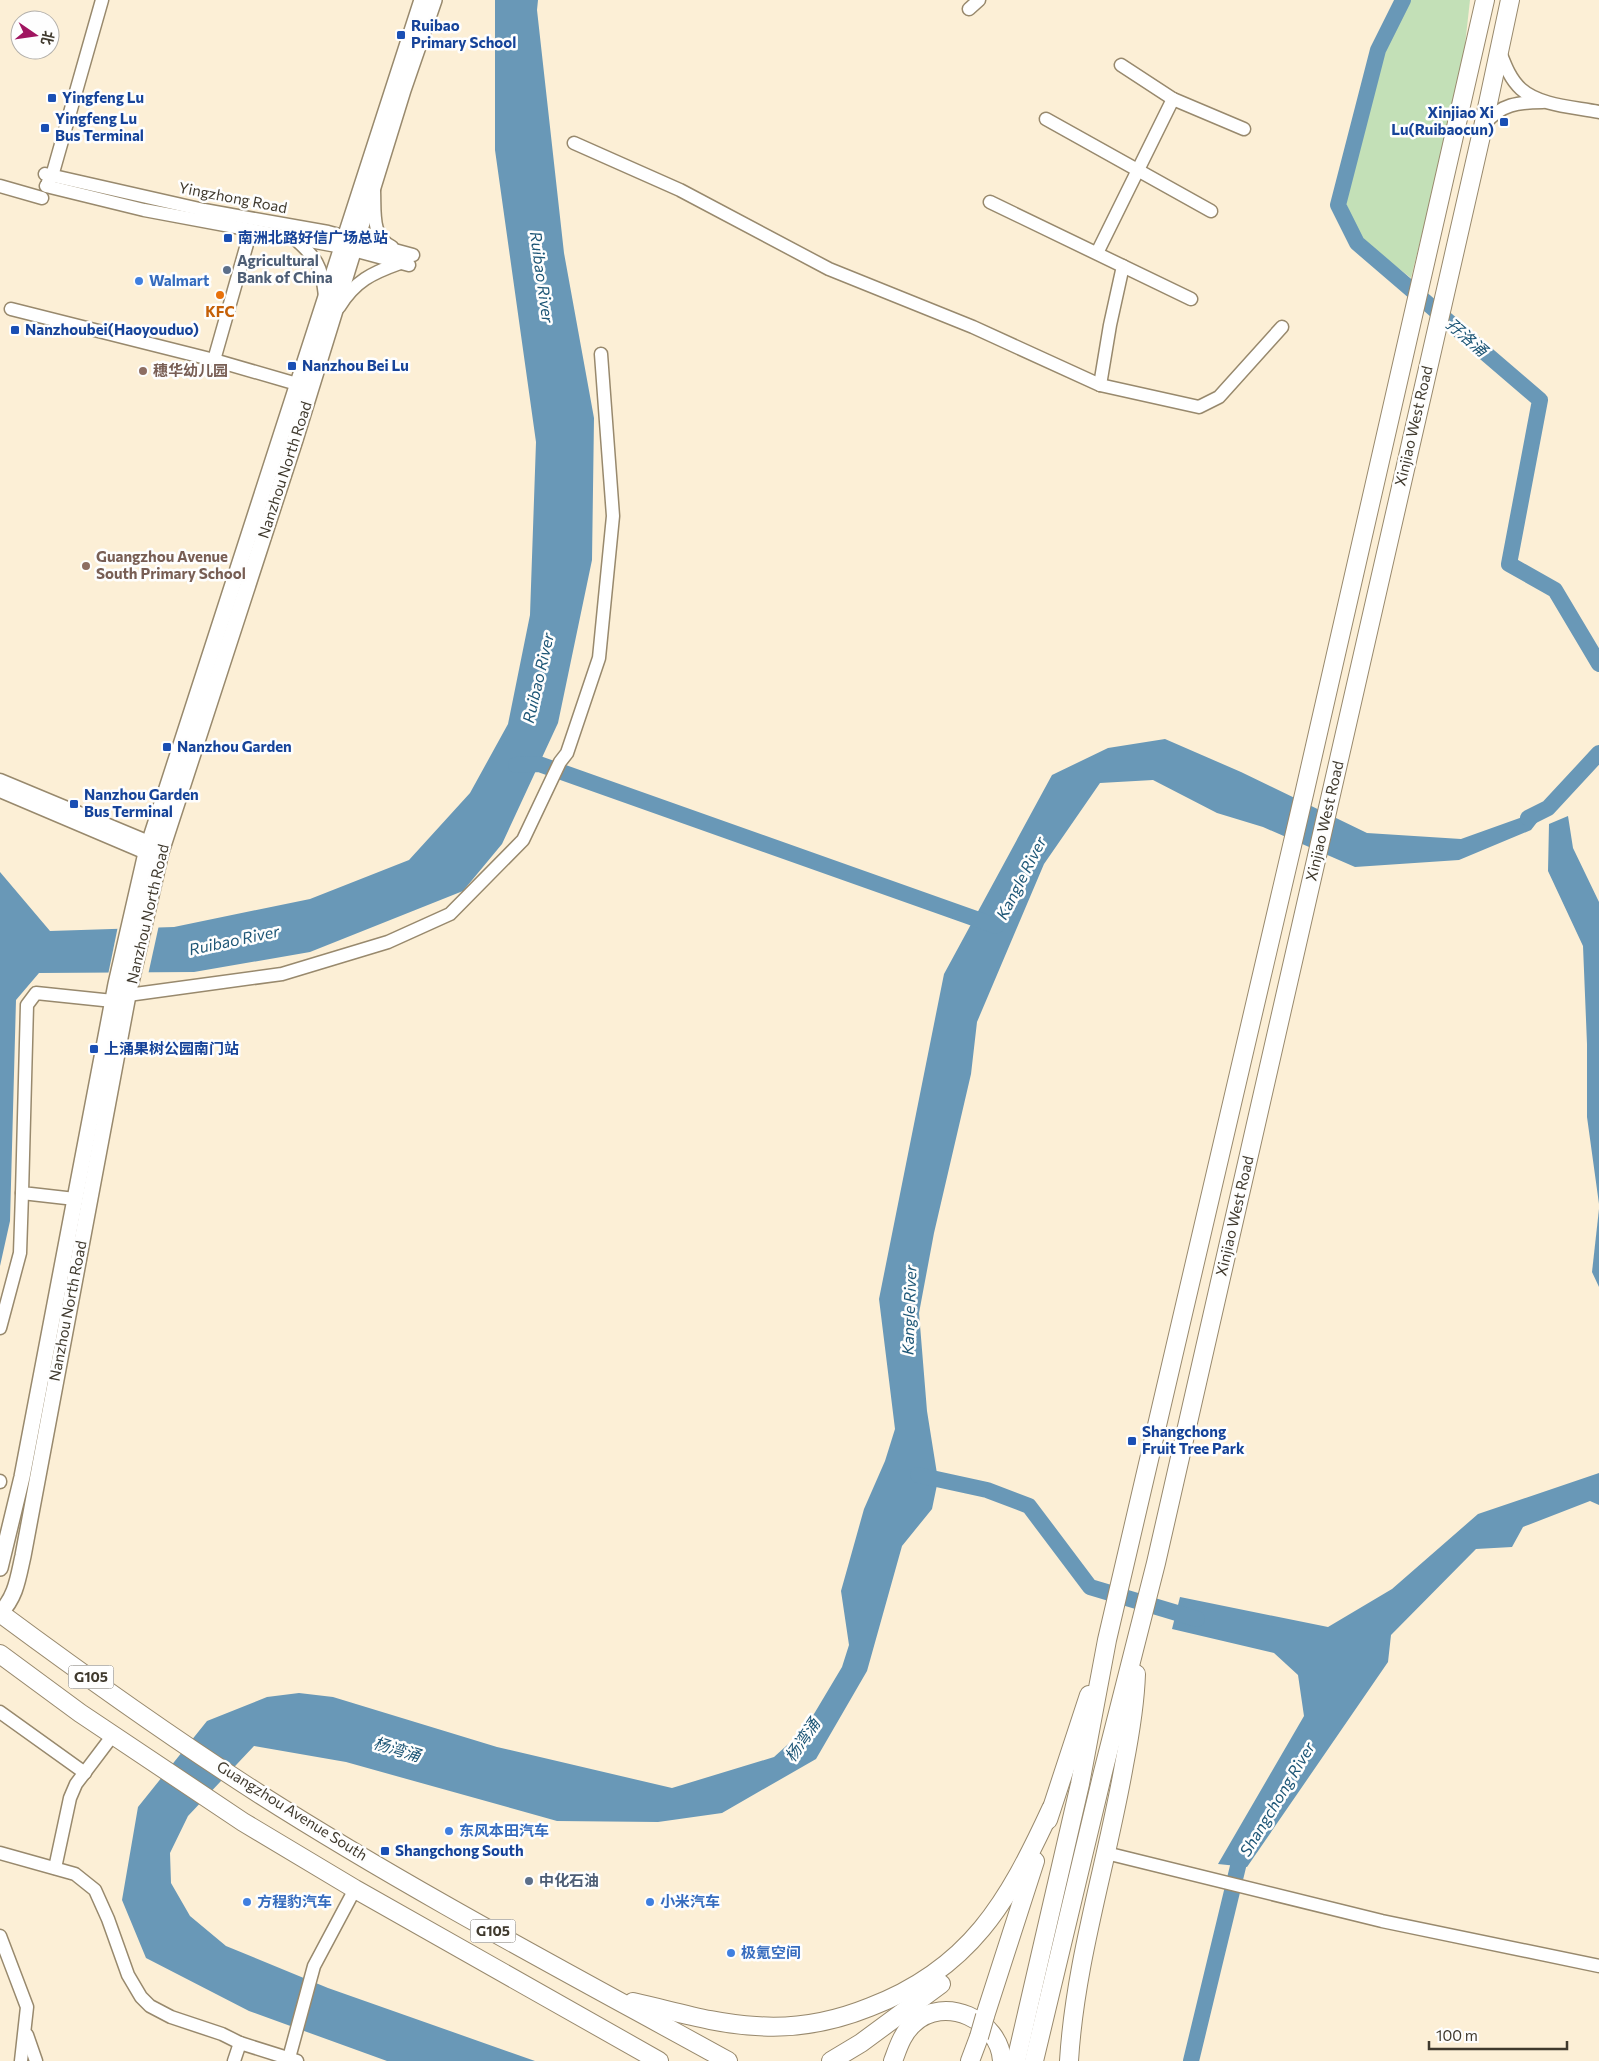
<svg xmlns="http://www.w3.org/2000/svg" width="1599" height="2061" font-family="Commissioner,'Noto Sans SC',sans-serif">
	<rect width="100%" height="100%" fill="#fcefd6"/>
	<!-- green -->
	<path fill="#c3e0b7" d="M1403,0H1470L1462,72L1411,278L1361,239L1345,201L1382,55Z"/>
	<!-- water -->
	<g fill="#6998b7">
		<path d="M495,0H538L537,10L564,253L594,418L592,560L558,723L502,844L463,891L310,952L194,972L39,973L16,1000L10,1221L0,1266V872L50,931L174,927L310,899L409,860L470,793L508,724L530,615L536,442L495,150Z"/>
		<path d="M1165,739L1241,772L1367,833L1461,839L1548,808L1531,830L1459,860L1355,867L1263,827L1217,813L1153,780L1100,783L1044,864L977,1022L971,1074L934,1233L919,1313L927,1411L938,1480L932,1509L902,1546L867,1671L816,1759L722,1813L658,1822L557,1821L346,1762L254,1746L188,1816L170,1853L171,1883L190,1916L226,1946L328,1988L535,2061H387L249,2011L146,1958L122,1900L138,1807L207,1721L267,1697L299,1693L333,1697L497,1747L672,1788L774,1757L805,1729L842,1667L849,1645L841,1591L864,1509L885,1461L895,1429L879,1299L944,974L1052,775L1108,748Z"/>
		<path d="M1568,816L1573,848L1599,902V1204L1587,1117V1044L1583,946L1548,871L1549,824Z"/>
		<path d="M1599,1209V1287L1592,1272Z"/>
		<path d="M1599,1473V1505L1590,1501L1523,1527L1512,1547L1476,1549L1391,1635L1388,1662L1247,1867L1218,1864L1304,1716L1298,1675L1274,1653L1172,1629L1180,1597L1328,1627L1392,1589L1478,1514Z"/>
	</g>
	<!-- pier -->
	<path fill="#fcefd6" d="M159,925L148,975H108L118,926Z"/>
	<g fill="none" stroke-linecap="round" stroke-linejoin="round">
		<!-- river -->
		<g stroke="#6998b7" stroke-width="16">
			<path d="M1403,0L1378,50L1338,205L1357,243L1540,400L1509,564L1555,590L1599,664"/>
			<path d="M516,765L539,764L996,926"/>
			<path d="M1528,818L1548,808L1599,753"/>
			<path d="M918,1475L987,1490L1029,1506L1090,1587L1197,1619"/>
			<path d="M1191,2061L1242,1850L1245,1846"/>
		</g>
		<!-- minor casing -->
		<g stroke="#98896d" stroke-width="15">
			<g id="minor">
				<path d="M969,9L979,0"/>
				<path d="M1500,52C1505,65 1510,79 1521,89C1540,106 1575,107 1599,112"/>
				<path d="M1121,65L1173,99L1244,129"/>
				<path d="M1046,119L1211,211"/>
				<path d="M1485,124C1500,104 1519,102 1543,102"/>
				<path d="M574,143L680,190L829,269L973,327L1100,385L1199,407L1219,397L1282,327"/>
				<path d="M45,174L204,210L328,232L413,255"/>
				<path d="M48,182L52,176L102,0"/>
				<path d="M0,186L42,198"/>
				<path d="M46,186L144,210L342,247L409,265"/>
				<path d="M374,191C375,211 371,237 392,247"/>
				<path d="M990,202L1191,299"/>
				<path d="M293,237C316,257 322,266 325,296"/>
				<path d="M1097,253L1173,99"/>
				<path d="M339,307C355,281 372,273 400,263"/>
				<path d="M11,309L214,360L297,384"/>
				<path d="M214,360L251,230"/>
				<path d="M1100,385L1110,325L1123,266"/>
				<path d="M0,780L149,842L155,847"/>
				<path d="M0,791L146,853H154"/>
				<path d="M75,1199L22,1193L27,1005L36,993L113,1001L128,995L282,974L388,942L450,914L523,840L560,762L567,753L599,658L613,516L601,354"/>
				<path d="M0,1328L20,1253L22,1193"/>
				<path d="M0,1482V1481"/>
				<path d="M0,1712L85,1773"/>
				<path d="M0,1853L75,1874L95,1890L108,1919L128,1975L141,1997L150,2006L171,2017L222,2034L240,2043L297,2061"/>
				<path d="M1106,1853L1382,1921L1599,1966"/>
				<path d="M55,1868L70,1798L76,1784L113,1735"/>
				<path d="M0,1936L27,2007L21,2061"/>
				<path d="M27,2035L36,2061"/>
				<path d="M289,2058L314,1966L355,1889"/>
				<path d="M234,2061L240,2043"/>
			</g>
		</g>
		<!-- major casing -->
		<g stroke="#98896d" stroke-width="18">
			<g id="major">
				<path d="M0,1568L22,1477L116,984L146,853L422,0"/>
				<path d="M0,1613C16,1597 18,1578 23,1556L128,995L161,852L295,440L403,90L434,0"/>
			</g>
		</g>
		<!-- highway casing -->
		<g stroke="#98896d" stroke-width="20">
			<g id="highway">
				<path d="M0,1613C85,1676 172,1738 261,1795C412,1891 572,1975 728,2061"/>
				<path d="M0,1654L80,1713L243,1822L355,1889L659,2061"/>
				<path d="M1048,1820L1089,1695"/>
				<path d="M633,2002C674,2011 714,2024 756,2026C796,2029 833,2022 870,2007C970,1969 1008,1902 1051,1809"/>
				<path d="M985,2016L1035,1861"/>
				<path d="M831,2061L861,2043L941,1984"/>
				<path d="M893,2061C898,2048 902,2034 913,2024C944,1994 1000,2020 1002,2061"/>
				<path d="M970,2061L979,2037"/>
				<path d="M1016,2061L1080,1784L1107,1640L1305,790L1485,0"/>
				<path d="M1034,2061L1103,1772L1156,1563L1483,127L1510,0"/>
				<path d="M1069,2061C1075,1961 1107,1863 1124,1765C1130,1734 1135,1705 1136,1674"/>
			</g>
		</g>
		<!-- minor -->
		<use href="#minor" stroke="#fff" stroke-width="12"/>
		<!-- major -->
		<use href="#major" stroke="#fff" stroke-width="15"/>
		<!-- highway -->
		<use href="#highway" stroke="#fff" stroke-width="18"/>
		<!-- highway-bridge casing -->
		<g stroke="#98896d" stroke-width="20" stroke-linecap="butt">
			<path id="highway-bridge" d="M979,2037L985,2016"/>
		</g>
		<!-- highway-bridge -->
		<use href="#highway-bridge" stroke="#fff" stroke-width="18"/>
	</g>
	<!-- markers -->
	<g fill="#1a4fb4" stroke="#fefefe" stroke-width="2">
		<rect x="396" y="30" width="10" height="10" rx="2.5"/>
		<rect x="47" y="93" width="10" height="10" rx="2.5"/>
		<rect x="1499" y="117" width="10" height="10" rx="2.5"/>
		<rect x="40" y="123" width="10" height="10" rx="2.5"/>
		<rect x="223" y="233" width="10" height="10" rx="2.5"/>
		<rect x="10" y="325" width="10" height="10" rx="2.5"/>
		<rect x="287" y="361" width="10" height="10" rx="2.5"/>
		<rect x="162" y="742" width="10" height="10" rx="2.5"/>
		<rect x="69" y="799" width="10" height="10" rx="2.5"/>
		<rect x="89" y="1044" width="10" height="10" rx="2.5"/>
		<rect x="1127" y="1436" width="10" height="10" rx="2.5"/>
		<rect x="380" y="1846" width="10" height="10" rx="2.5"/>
	</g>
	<g fill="#5c6f8a" stroke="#fefefe" stroke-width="2">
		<circle cx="227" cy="270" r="5"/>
		<circle cx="529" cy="1881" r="5"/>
	</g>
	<g fill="#3f7fe0" stroke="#fefefe" stroke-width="2">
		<circle cx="139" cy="281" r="5"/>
		<circle cx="449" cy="1831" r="5"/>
		<circle cx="247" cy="1902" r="5"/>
		<circle cx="650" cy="1902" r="5"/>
		<circle cx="731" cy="1953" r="5"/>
	</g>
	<circle fill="#e8710a" stroke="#fefefe" stroke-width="2" cx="220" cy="295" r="5"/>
	<g fill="#8d6e63" stroke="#fefefe" stroke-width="2">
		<circle cx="143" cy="371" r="5"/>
		<circle cx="86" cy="566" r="5"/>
	</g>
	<g text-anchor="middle" stroke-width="5" stroke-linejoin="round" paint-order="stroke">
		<!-- shield labels -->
		<g fill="#fefefe" stroke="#78746c" stroke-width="1">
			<rect x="68.5" y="1665.5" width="45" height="23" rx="4"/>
			<rect x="470.5" y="1919.5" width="45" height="23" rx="4"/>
		</g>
		<g font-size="14" font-weight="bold" fill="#3f392d">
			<text x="91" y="1682">G105</text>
			<text x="493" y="1936">G105</text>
		</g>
		<!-- transit labels -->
		<g font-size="15" font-weight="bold" fill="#164399" stroke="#fefefe" text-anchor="start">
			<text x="411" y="31">Ruibao<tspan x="411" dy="17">Primary School</tspan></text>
			<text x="62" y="103">Yingfeng Lu</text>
			<text x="1494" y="118" text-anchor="end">Xinjiao Xi<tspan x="1494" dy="17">Lu(Ruibaocun)</tspan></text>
			<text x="55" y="124">Yingfeng Lu<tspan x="55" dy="17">Bus Terminal</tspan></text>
			<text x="238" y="243">南洲北路好信广场总站</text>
			<text x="25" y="335">Nanzhoubei(Haoyouduo)</text>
			<text x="302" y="371">Nanzhou Bei Lu</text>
			<text x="177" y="752">Nanzhou Garden</text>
			<text x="84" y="800">Nanzhou Garden<tspan x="84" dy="17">Bus Terminal</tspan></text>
			<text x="104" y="1054">上涌果树公园南门站</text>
			<text x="1142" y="1437">Shangchong<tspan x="1142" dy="17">Fruit Tree Park</tspan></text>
			<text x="395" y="1856">Shangchong South</text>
		</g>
		<!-- street labels -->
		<g font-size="15" fill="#3f392d" stroke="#fefefe">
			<text transform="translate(233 198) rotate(11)" y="5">Yingzhong Road</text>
			<text transform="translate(1414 426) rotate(-77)" y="5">Xinjiao West Road</text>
			<text transform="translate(285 470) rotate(-72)" y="5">Nanzhou North Road</text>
			<text transform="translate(1325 821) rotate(-77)" y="5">Xinjiao West Road</text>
			<text transform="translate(148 914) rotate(-77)" y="5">Nanzhou North Road</text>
			<text transform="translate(1235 1216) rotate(-77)" y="5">Xinjiao West Road</text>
			<text transform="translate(68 1311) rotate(-79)" y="5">Nanzhou North Road</text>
			<text transform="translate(292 1811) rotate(32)" y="5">Guangzhou Avenue South</text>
		</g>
		<!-- service labels -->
		<g font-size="15" font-weight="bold" fill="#4e5e75" stroke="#fefefe" text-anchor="start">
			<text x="237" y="266">Agricultural<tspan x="237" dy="17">Bank of China</tspan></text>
			<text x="539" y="1886">中化石油</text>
		</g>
		<!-- shop labels -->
		<g font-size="15" font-weight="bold" fill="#366cbe" stroke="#fefefe" text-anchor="start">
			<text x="149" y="286">Walmart</text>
			<text x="459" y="1836">东风本田汽车</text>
			<text x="257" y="1907">方程豹汽车</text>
			<text x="660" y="1907">小米汽车</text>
			<text x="741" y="1958">极氪空间</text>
		</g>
		<!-- food labels -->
		<g font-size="15" font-weight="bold" fill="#c56008" stroke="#fefefe">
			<text x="220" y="317">KFC</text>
		</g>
		<!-- education labels -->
		<g font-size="15" font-weight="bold" fill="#785e54" stroke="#fefefe" text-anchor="start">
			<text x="153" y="376">穗华幼儿园</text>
			<text x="96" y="562">Guangzhou Avenue<tspan x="96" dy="17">South Primary School</tspan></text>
		</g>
		<!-- water labels -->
		<g font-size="16" font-style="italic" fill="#1d5676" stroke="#fefefe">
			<text transform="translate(542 277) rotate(82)" y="6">Ruibao River</text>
			<text transform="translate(1467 337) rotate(41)" y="6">孖洛涌</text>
			<text transform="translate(538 678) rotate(-77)" y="6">Ruibao River</text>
			<text transform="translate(1021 878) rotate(-63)" y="6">Kangle River</text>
			<text transform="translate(234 940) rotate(-12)" y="6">Ruibao River</text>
			<text transform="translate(909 1310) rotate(-88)" y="6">Kangle River</text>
			<text transform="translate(802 1740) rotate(-56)" y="6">杨湾涌</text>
			<text transform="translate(397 1749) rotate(17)" y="6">杨湾涌</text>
			<text transform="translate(1277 1799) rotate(-59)" y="6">Shangchong River</text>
		</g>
	</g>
	<!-- north arrow -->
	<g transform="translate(35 35) rotate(103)"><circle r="24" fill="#fefefe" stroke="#b2afaa"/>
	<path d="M0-4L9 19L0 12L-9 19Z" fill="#a01560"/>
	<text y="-8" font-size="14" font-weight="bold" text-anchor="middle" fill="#3f392d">北</text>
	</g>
	<!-- scale -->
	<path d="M1429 2041v8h138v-8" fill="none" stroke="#3f392d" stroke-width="2.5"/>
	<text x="1436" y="2041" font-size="15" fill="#3f392d" stroke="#fefefe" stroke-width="4" paint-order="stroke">100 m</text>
</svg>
